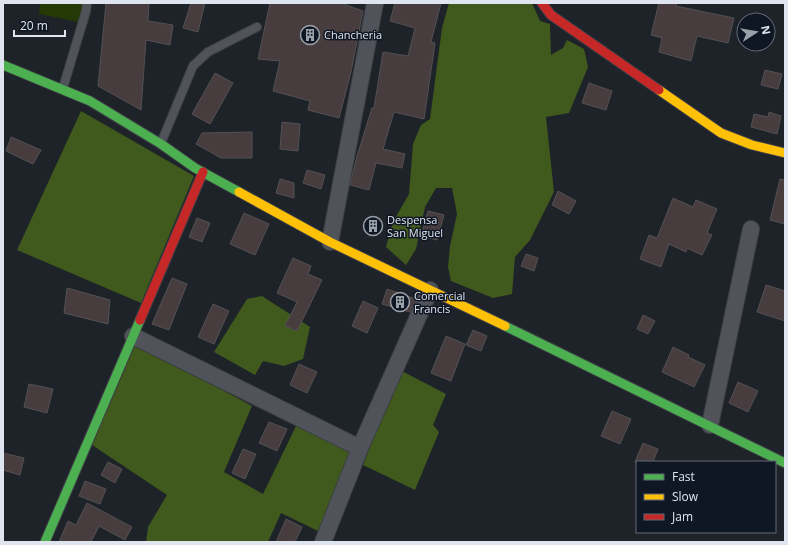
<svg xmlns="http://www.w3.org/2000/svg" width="788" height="545" font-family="'Open Sans',sans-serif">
	<rect width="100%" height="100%" fill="#1e2229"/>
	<!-- green -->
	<path fill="#253907" d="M40,3H92L88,24L39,14Z"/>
	<!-- forest -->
	<g fill="#3f5a1c">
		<path d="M449,3H532L540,21L550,24L551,55L563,48L567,40L584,49L588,67L569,113L546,117L554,192L530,240L515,257L512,294L493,298L451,281L448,267L450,246L457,214L452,188H436L425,207L416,249L406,265L386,247L393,222L409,194L413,144L421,125L430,119L442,28Z"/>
		<path d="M81,111L194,176L141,303L17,250Z"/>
		<path d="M262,296L310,327L303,359L284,366L263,361L255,375L214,352L247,299Z"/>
		<path d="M136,343L252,406L224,472L263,494L296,426L354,453L318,531L281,513L268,542H146L148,527L167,495L92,445Z"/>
		<path d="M400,370L446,394L433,425L439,432L415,490L363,465Z"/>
	</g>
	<!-- building -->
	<g fill="#473d3e" stroke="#535153">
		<path d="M106,3H149L148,21L173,25L170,45L146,40L141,110L98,86Z"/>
		<path d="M191,3H205L198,32L183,28Z"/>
		<path d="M270,3H341L363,11L351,72L339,118L308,110L310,101L273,91L280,61L258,59Z"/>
		<path d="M395,3H441L431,42L435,43L424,119L394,112L383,149L405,154L402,168L376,163L369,190L350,185L357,156L372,108H374L383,52L408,56L415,28L390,21Z"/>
		<path d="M659,3H677L676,6L734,18L728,43L697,36L691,61L659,52L662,38L651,35Z"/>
		<path d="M765,70L782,74L778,89L761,85Z"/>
		<path d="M215,73L233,83L210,124L192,114Z"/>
		<path d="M589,83L612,91L606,110L582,103Z"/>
		<path d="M769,112L781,116L777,134L751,127L754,114L768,117Z"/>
		<path d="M282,122L300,124L298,151L280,149Z"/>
		<path d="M252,132V158H221L196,144L202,133Z"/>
		<path d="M11,137L41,150L33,164L6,151Z"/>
		<path d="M307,170L325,175L321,189L303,183Z"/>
		<path d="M280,179L294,183V198L276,193Z"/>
		<path d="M780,179L785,180V224L770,220Z"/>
		<path d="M558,191L576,201L569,214L552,205Z"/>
		<path d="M673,198L693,207L696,200L717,209L707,233L712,235L702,255L687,248L686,252L669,244L661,267L640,259L649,235L657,238Z"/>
		<path d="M428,211L444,215L437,240L421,236Z"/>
		<path d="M244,213L269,224L255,255L230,244Z"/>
		<path d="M197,218L210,223L202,242L189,237Z"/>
		<path d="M526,254L538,258L534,271L521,266Z"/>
		<path d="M293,258L311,266L308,274L322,280L297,331L285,326L297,302L277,293Z"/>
		<path d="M172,278L187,284L169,330L152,324Z"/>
		<path d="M766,285L785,291V321L757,312Z"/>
		<path d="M67,288L110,300L108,324L64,313Z"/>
		<path d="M387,289L416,299L410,312L382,304Z"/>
		<path d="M363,301L378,308L367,333L352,326Z"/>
		<path d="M213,304L229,311L214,344L198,337Z"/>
		<path d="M643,315L655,321L648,334L637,329Z"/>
		<path d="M473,330L487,336L481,351L466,345Z"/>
		<path d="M446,336L465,344L451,381L431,373Z"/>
		<path d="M673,347L689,355L688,357L705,365L694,387L662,372Z"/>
		<path d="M299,364L317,372L307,393L290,385Z"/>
		<path d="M738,382L758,391L748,412L729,403Z"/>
		<path d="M29,384L53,389L47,413L24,407Z"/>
		<path d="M612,411L631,419L620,444L601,436Z"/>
		<path d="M269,422L287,429L277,451L259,443Z"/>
		<path d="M643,443L658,449L653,462H635Z"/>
		<path d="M243,449L256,454L245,479L232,473Z"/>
		<path d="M3,453L24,458L20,475L3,470Z"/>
		<path d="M108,462L122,469L115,483L101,475Z"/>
		<path d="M85,481L106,489L100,504L79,496Z"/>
		<path d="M87,503L132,527L125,540L99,526L91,542H59L68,521L76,525Z"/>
		<path d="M286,519L302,527L295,542H276Z"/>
	</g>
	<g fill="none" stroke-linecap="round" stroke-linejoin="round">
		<!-- lane casing -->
		<g stroke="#3d3f45" stroke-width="10">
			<g id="lane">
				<path d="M63,88L86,11L87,3"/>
				<path d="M161,143L193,66L208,52L257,27"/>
			</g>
		</g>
		<!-- street casing -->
		<g stroke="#3d3f45" stroke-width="18">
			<g id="street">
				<path d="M330,242L375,3"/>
				<path d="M133,336L360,448"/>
				<path d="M710,425L751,229"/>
				<path d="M323,542L360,448L430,290"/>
			</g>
		</g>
		<!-- fast casing -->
		<g stroke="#3d3f45" stroke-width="11">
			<g id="fast">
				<path d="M3,65L90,101L161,144L195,168L239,192"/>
				<path d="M505,326L785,463"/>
				<path d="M45,542L140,320"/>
			</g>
		</g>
		<!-- slow casing -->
		<g stroke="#3d3f45" stroke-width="11">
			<g id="slow">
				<path d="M659,90L721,133L752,145L785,153"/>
				<path d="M239,192L330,242L505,326"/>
			</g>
		</g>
		<!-- jam casing -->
		<g stroke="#3d3f45" stroke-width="11">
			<g id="jam">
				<path d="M542,3L551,15L659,90"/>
				<path d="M140,320L203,172"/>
			</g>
		</g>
		<!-- lane -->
		<use href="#lane" stroke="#50545a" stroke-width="8"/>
		<!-- street -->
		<use href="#street" stroke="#50545a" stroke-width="16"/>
		<!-- fast -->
		<use href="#fast" stroke="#4caf50" stroke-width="9"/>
		<!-- slow -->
		<use href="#slow" stroke="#ffc107" stroke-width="9"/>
		<!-- jam -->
		<use href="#jam" stroke="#c62828" stroke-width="9"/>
	</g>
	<!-- icons -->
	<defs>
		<g id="building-ring" transform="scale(1)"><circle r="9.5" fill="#101724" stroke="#9ba1a9" stroke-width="1.5"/><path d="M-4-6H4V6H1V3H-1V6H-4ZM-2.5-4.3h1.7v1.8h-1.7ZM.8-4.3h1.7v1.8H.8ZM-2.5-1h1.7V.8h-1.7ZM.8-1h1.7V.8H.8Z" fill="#9ba1a9"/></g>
	</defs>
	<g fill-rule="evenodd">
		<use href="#building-ring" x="310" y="35"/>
		<use href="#building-ring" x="373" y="226"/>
		<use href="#building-ring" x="400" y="302"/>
	</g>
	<g text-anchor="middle" stroke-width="3" stroke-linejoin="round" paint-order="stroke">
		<!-- poi labels -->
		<g font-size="11" fill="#dfe5ee" stroke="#101724" text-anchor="start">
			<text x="324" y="39">Chancheria</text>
			<text x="387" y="224">Despensa<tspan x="387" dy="13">San Miguel</tspan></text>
			<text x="414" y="300">Comercial<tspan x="414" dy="13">Francis</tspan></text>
		</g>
	</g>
	<!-- border -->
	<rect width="788" height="545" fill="none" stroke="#dfe5ee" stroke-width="8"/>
	<!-- legend -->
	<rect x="636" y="461" width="140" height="72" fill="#101724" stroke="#636975"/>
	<rect x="644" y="474" width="20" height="6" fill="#4caf50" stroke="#636975"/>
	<text x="672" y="481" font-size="12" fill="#dfe5ee">Fast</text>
	<rect x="644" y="494" width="20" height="6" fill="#ffc107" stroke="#636975"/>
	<text x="672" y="501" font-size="12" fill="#dfe5ee">Slow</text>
	<rect x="644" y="514" width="20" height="6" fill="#c62828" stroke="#636975"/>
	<text x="672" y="521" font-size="12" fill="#dfe5ee">Jam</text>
	<!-- north arrow -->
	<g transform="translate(756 32) rotate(78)"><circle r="19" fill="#101724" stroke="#636975"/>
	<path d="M0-3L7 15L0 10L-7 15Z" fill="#9ba1a9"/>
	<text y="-6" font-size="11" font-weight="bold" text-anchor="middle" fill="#dfe5ee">N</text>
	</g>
	<!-- scale -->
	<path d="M14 30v6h51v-6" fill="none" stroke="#dfe5ee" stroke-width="2"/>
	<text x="20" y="30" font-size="12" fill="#dfe5ee" stroke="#101724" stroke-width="3" paint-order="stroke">20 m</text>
</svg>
